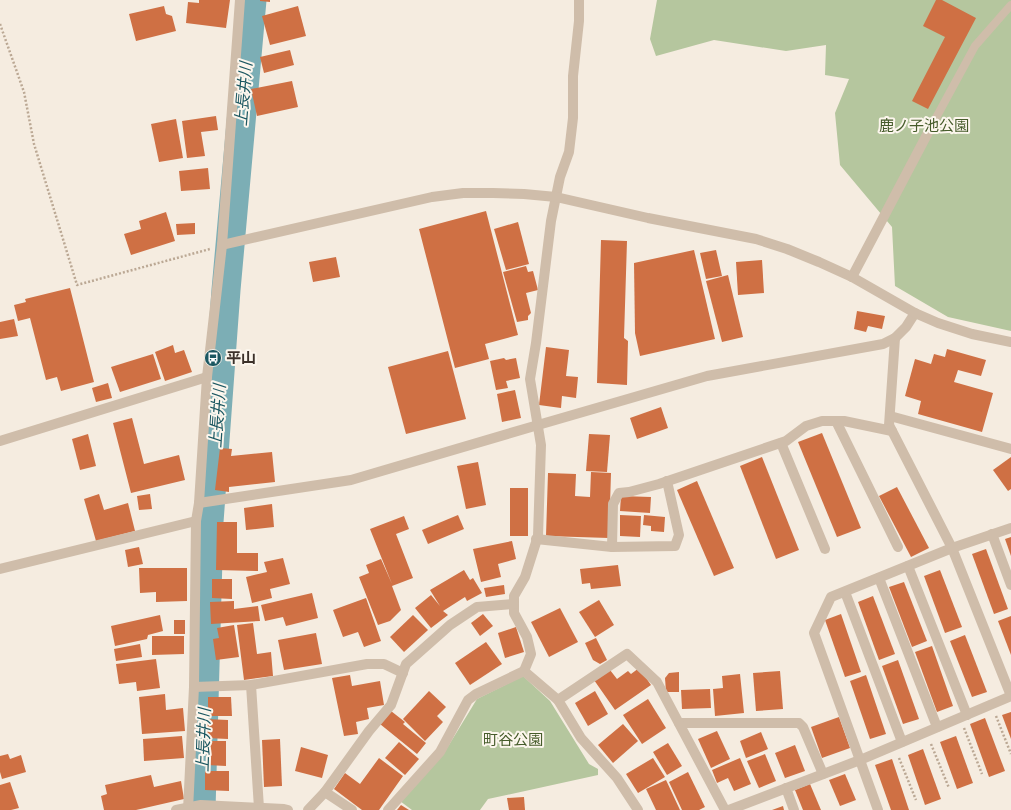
<svg xmlns="http://www.w3.org/2000/svg" width="1011" height="810" font-family="'Space Grotesk','Noto Sans JP',sans-serif">
	<rect width="100%" height="100%" fill="#f5ece0"/>
	<!-- green -->
	<g fill="#b5c69e">
		<path d="M657,0H1011V331L948,317L895,286L892,227L840,165L835,113L849,79L825,75L826,45L786,51L714,40L656,56L650,39Z"/>
		<path d="M523,676L550,701L589,764L598,769V775L488,799L480,810H412L400,801L444,753L477,699Z"/>
	</g>
	<g fill="none" stroke-linecap="round" stroke-linejoin="round">
		<!-- river -->
		<path stroke="#7caeb5" stroke-width="29" d="M201,810L209,522L226,290L252,0"/>
	</g>
	<!-- building -->
	<g fill="#cf7044">
		<path d="M199,0H230L226,28L186,23L188,2L199,3Z"/>
		<path d="M260,0H270V2L260,1Z"/>
		<path d="M936,0H942L976,18L928,109L912,101L945,37L923,26Z"/>
		<path d="M164,6L166,14L172,16L176,31L136,41L129,14Z"/>
		<path d="M298,6L306,36L270,45L262,16Z"/>
		<path d="M290,50L294,65L264,73L260,57Z"/>
		<path d="M292,81L298,107L257,116L251,89Z"/>
		<path d="M216,116L218,130L201,132L205,156L187,158L182,121Z"/>
		<path d="M176,119L183,158L159,162L151,124Z"/>
		<path d="M208,168L210,189L181,191L179,171Z"/>
		<path d="M486,211L518,335L485,344L489,359L455,368L419,229Z"/>
		<path d="M166,212L175,241L131,255L124,234L141,229L139,221Z"/>
		<path d="M518,222L529,264L506,270L494,229Z"/>
		<path d="M195,223V234L177,235L176,224Z"/>
		<path d="M601,240L627,241L624,338L628,341L627,385L597,383Z"/>
		<path d="M694,250L715,339L640,356L635,333L634,263Z"/>
		<path d="M716,250L722,276L706,279L700,253Z"/>
		<path d="M336,257L340,277L313,282L309,262Z"/>
		<path d="M762,260L764,293L738,295L736,262Z"/>
		<path d="M526,266L528,272L533,271L538,290L526,293L531,313L528,316V320L517,322L503,272Z"/>
		<path d="M728,275L743,337L722,342L706,281Z"/>
		<path d="M70,288L94,382L61,391L57,377L46,380L30,318L18,321L14,305L26,302L25,299Z"/>
		<path d="M857,311L885,316L882,329L868,326L866,332L854,329Z"/>
		<path d="M14,319L18,336L0,339V322Z"/>
		<path d="M173,345L175,353L184,350L192,372L165,381L155,352Z"/>
		<path d="M546,347L569,350L566,376L578,377L576,398L562,396L561,408L539,405Z"/>
		<path d="M947,349L986,360L981,376L958,370L954,382L993,393L982,432L918,414L921,401L905,396L915,359L931,364L934,354L945,357Z"/>
		<path d="M448,351L466,419L406,434L388,367Z"/>
		<path d="M153,354L161,379L120,392L111,367Z"/>
		<path d="M504,358L506,360L516,358L520,378L506,381L508,388L496,390L490,361Z"/>
		<path d="M108,383L112,398L96,402L92,388Z"/>
		<path d="M515,390L521,418L502,422L497,394Z"/>
		<path d="M661,407L668,428L637,439L630,418Z"/>
		<path d="M132,418L144,464L179,455L185,480L131,493L113,423Z"/>
		<path d="M822,433L861,528L837,537L798,442Z"/>
		<path d="M88,434L96,466L80,470L72,439Z"/>
		<path d="M589,434L610,435L607,472L586,471Z"/>
		<path d="M220,448L232,449L231,456L272,452L275,482L229,487V492L215,490Z"/>
		<path d="M762,457L799,550L776,559L740,466Z"/>
		<path d="M1011,457V489L1008,491L993,470Z"/>
		<path d="M478,462L486,505L466,509L457,466Z"/>
		<path d="M591,472L611,473L609,538L546,536L548,473L576,474L575,496L590,497Z"/>
		<path d="M697,481L734,568L714,576L677,490Z"/>
		<path d="M897,487L929,548L911,557L879,496Z"/>
		<rect x="510" y="488" width="18" height="48"/>
		<path d="M99,494L104,510L128,503L135,531L96,541L84,499Z"/>
		<path d="M150,494L152,509L139,510L137,496Z"/>
		<path d="M621,496L651,497L650,513L620,511Z"/>
		<path d="M272,504L274,527L246,530L244,508Z"/>
		<path d="M458,515L464,529L428,544L422,530Z"/>
		<path d="M620,515L641,516L640,537L620,536Z"/>
		<path d="M644,515L665,517L664,532L651,531V526L643,525Z"/>
		<path d="M404,516L409,529L396,534L413,578L392,586L401,610L390,621L378,625L359,577L369,573L366,565L381,559L392,584L370,529Z"/>
		<path d="M217,522H237V553H258V571L216,570Z"/>
		<path d="M1011,537V556L1005,539Z"/>
		<path d="M512,541L516,559L498,564L501,577L481,582L473,549Z"/>
		<path d="M139,547L143,564L128,567L125,550Z"/>
		<path d="M986,549L1008,609L994,614L972,554Z"/>
		<path d="M283,558L290,584L270,589L272,598L252,603L246,577L267,572L264,562Z"/>
		<path d="M618,565L621,586L591,589L590,583L582,584L580,569Z"/>
		<path d="M139,568H187V601L156,602V592L140,593Z"/>
		<path d="M464,570L470,580L473,578L482,593L467,601L465,597L443,611L448,615L431,628L415,608L431,595L440,606L430,590Z"/>
		<path d="M940,570L962,627L945,633L924,576Z"/>
		<path d="M212,579H232V599L212,598Z"/>
		<path d="M904,582L927,641L912,647L889,587Z"/>
		<path d="M504,585L505,594L486,597L484,588Z"/>
		<path d="M312,593L318,618L286,626L283,617L265,621L261,605Z"/>
		<path d="M873,596L895,654L879,660L858,602Z"/>
		<path d="M366,598L381,641L364,647L358,632L343,637L333,610Z"/>
		<path d="M599,600L614,625L595,637L579,612Z"/>
		<path d="M234,601V609L258,606L260,621L211,624L210,602Z"/>
		<path d="M560,608L578,642L549,657L531,622Z"/>
		<path d="M483,614L493,626L480,636L471,623Z"/>
		<path d="M841,614L861,672L845,677L825,620Z"/>
		<path d="M160,615L163,631L148,635L147,639L115,646L111,626Z"/>
		<path d="M413,615L428,630L404,652L390,637Z"/>
		<path d="M1011,616V655L998,621Z"/>
		<rect x="174" y="620" width="11" height="14"/>
		<path d="M253,623L257,654L271,652L273,676L244,680L237,625Z"/>
		<path d="M234,625L239,657L216,660L213,639L219,638L217,628Z"/>
		<path d="M516,627L524,652L505,658L498,633Z"/>
		<path d="M316,633L322,664L284,670L278,640Z"/>
		<path d="M965,635L987,692L972,697L950,641Z"/>
		<path d="M152,636H184V654L152,655Z"/>
		<path d="M596,638L607,660L600,664L593,660L585,643Z"/>
		<path d="M486,642L502,664L470,685L455,663Z"/>
		<path d="M140,644L142,657L116,661L114,649Z"/>
		<path d="M932,646L953,706L937,712L915,652Z"/>
		<path d="M156,659L160,688L137,691L136,682L119,684L116,664Z"/>
		<path d="M898,660L919,719L903,724L882,666Z"/>
		<path d="M639,668L651,685L615,710L594,680L610,670L617,679L628,671L631,674Z"/>
		<path d="M780,671L783,709L756,711L753,673Z"/>
		<path d="M679,672V692H666L665,678L669,673Z"/>
		<path d="M740,674L744,713L715,716L713,689L723,688L722,676Z"/>
		<path d="M350,675L352,686L380,681L384,705L367,708L369,719L356,722L358,734L344,736L332,678Z"/>
		<path d="M866,675L886,734L870,739L850,681Z"/>
		<path d="M710,689L711,708L682,709L681,690Z"/>
		<path d="M429,691L446,707L437,716L443,722L425,741L403,719Z"/>
		<path d="M595,691L608,714L588,726L575,703Z"/>
		<path d="M165,694L166,710L183,708L185,731L142,734L139,697Z"/>
		<path d="M208,697H231L232,716H208Z"/>
		<path d="M648,699L666,728L642,744L623,715Z"/>
		<path d="M391,711L405,722L403,724L426,743L417,754L380,724Z"/>
		<path d="M1011,712V739L1002,715Z"/>
		<path d="M839,717L850,748L822,758L811,727Z"/>
		<path d="M985,718L1005,771L989,777L970,724Z"/>
		<path d="M207,719L228,720V739L207,738Z"/>
		<path d="M623,724L638,741L613,763L598,745Z"/>
		<path d="M717,731L730,759L711,768L698,739Z"/>
		<path d="M761,732L768,749L746,758L740,741Z"/>
		<path d="M182,736L184,758L144,761L143,739Z"/>
		<path d="M956,736L973,783L957,789L940,742Z"/>
		<path d="M280,739L282,786L264,787L262,740Z"/>
		<path d="M207,741H226V766L207,765Z"/>
		<path d="M399,742L419,759L405,775L385,758Z"/>
		<path d="M668,743L682,766L667,775L653,752Z"/>
		<path d="M795,745L805,771L785,778L775,753Z"/>
		<path d="M301,747L328,755L322,778L295,771Z"/>
		<path d="M923,749L941,799L925,805L908,755Z"/>
		<path d="M8,754L10,759L21,755L26,772L2,779L0,772V756Z"/>
		<path d="M765,754L776,781L759,788L747,761Z"/>
		<path d="M379,758L403,776L379,810H362L334,789L345,773L360,784Z"/>
		<path d="M653,758L665,777L638,793L626,774Z"/>
		<path d="M740,758L751,784L734,791L728,778L717,783L712,770Z"/>
		<path d="M892,759L909,810H891L875,765Z"/>
		<path d="M205,771H229V791L205,790Z"/>
		<path d="M688,772L705,807L699,810H682L669,782Z"/>
		<path d="M845,774L856,800L840,806L829,780Z"/>
		<path d="M151,775L154,787L181,781L184,799L136,810H104L101,796L107,794L105,785Z"/>
		<path d="M666,780L680,810H656L646,789Z"/>
		<path d="M10,782L19,808L11,810H0V785Z"/>
		<path d="M810,784L821,810H803L795,790Z"/>
		<path d="M524,797L525,810H509L507,798Z"/>
		<path d="M401,805L409,810H397Z"/>
		<path d="M783,806L784,810H772Z"/>
	</g>
	<g fill="none" stroke-linecap="round" stroke-linejoin="round">
		<!-- path -->
		<g stroke="#bba894" stroke-width="2.5" stroke-dasharray="2 2" stroke-linecap="butt">
			<path d="M0,24L24,92L34,144L77,285L210,249"/>
			<path d="M996,716L1011,754"/>
			<path d="M964,728L982,774"/>
			<path d="M931,744L949,788"/>
			<path d="M899,758L916,800"/>
		</g>
		<!-- service -->
		<path stroke="#cfbdaa" stroke-width="8" d="M931,127L975,46L1011,5"/>
		<!-- minor -->
		<g stroke="#cfbdaa" stroke-width="10">
			<path d="M852,277L931,127"/>
			<path d="M895,338L889,425L952,548L1011,696"/>
			<path d="M890,416L1011,449"/>
			<path d="M836,421L898,547"/>
			<path d="M781,443L825,549"/>
			<path d="M199,503L351,480L538,425L707,376L883,344L895,338L906,327L915,313"/>
			<path d="M992,534L1011,585"/>
			<path d="M536,539L612,547L613,504L619,493L629,492L659,484L786,441L806,426L822,421H844L892,431"/>
			<path d="M612,547L675,546L679,535L667,481"/>
			<path d="M908,566L967,715"/>
			<path d="M0,569L196,521"/>
			<path d="M879,578L937,727"/>
			<path d="M845,592L902,742"/>
			<path d="M524,671L531,654L527,637L514,613V596L525,577L538,536L541,445L530,379L536,343L551,221L560,177L569,152L573,118V76L579,21V0"/>
			<path d="M251,685L259,808"/>
			<path d="M194,687L251,685L367,664H384L403,673"/>
			<path d="M679,723H799L803,727L823,774"/>
			<path d="M786,788L794,810"/>
			<path d="M325,792L369,731L391,705L406,664L450,625L477,607L514,604"/>
			<path d="M176,810L201,805L284,809L288,810"/>
			<path d="M308,810L325,792L352,810"/>
			<path d="M388,810L440,752L468,700L476,694L524,671L558,700"/>
			<path d="M638,810L617,778L581,738L558,700L627,654L657,682L725,810"/>
			<path d="M729,810L860,760L1011,696"/>
			<path d="M878,810L814,633L831,597L952,548L1011,528"/>
		</g>
		<!-- tertiary -->
		<g stroke="#cfbdaa" stroke-width="10">
			<path d="M222,245L432,197L463,193H493L524,194L556,197L648,218L756,239L787,249L819,262L852,277L915,313L938,323L972,334L1011,342"/>
			<path d="M0,441L207,377"/>
			<path d="M188,810L194,687L196,521L199,503L207,377L222,245L240,0"/>
		</g>
	</g>
	<!-- icons -->
	<defs>
		<g id="bus-disc" transform="scale(0.9)"><circle r="9.5" fill="#1b5761" stroke="#fcf6ed"/><path d="M-5-6H5V4H4V6H2V4H-2V6H-4V4H-5ZM-3.5-4V0h7V-4ZM-3.5 1.2v1.5H-2V1.2ZM2 1.2v1.5H3.5V1.2Z" fill="#fff"/></g>
	</defs>
	<g fill-rule="evenodd">
		<use href="#bus-disc" x="213" y="358"/>
	</g>
	<g text-anchor="middle" stroke-width="4" stroke-linejoin="round" paint-order="stroke">
		<!-- park labels -->
		<g font-size="15" fill="#465c2b" stroke="#fcf6ed">
			<text x="924" y="131">鹿ノ子池公園</text>
			<text x="513" y="745">町谷公園</text>
		</g>
		<!-- poi labels -->
		<g font-size="15" font-weight="bold" fill="#3c312a" stroke="#fcf6ed" text-anchor="start">
			<text x="226" y="363">平山</text>
		</g>
		<!-- water labels -->
		<g font-size="16" font-style="italic" fill="#1b5761" stroke="#fcf6ed">
			<text transform="translate(243 94) rotate(-85)" y="6">上長井川</text>
			<text transform="translate(217 416) rotate(-86)" y="6">上長井川</text>
			<text transform="translate(203 740) rotate(-88)" y="6">上長井川</text>
		</g>
	</g>
</svg>
